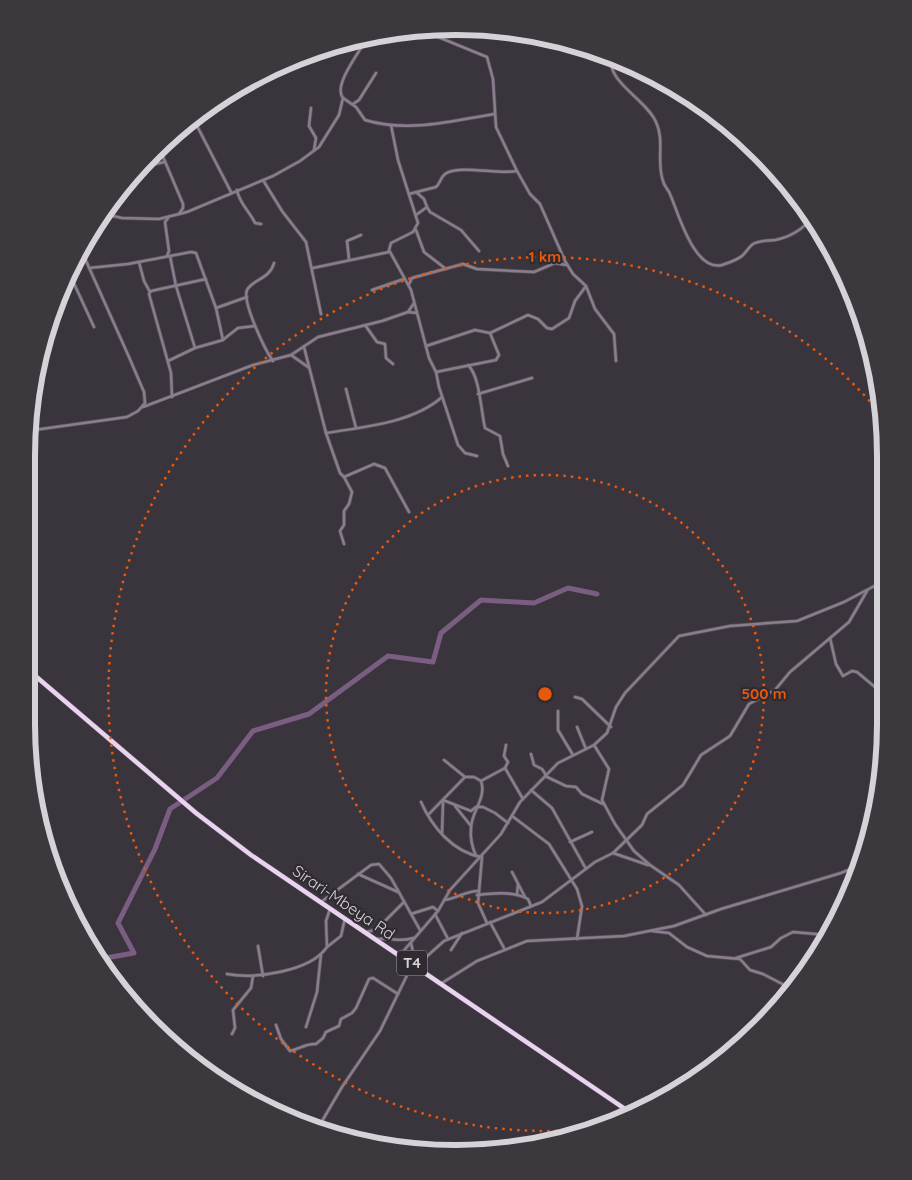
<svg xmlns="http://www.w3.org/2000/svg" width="912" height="1180" font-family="Quicksand,sans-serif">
	<rect width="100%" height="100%" fill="#3a343c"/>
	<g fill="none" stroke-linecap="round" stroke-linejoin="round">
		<!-- river -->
		<path stroke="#7a5e82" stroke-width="5" d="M100,959L134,953L118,923L155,849L170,809L217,778L253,731L309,714L388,656L433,662L441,633L481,600L534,603L568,588L597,594"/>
		<!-- minor casing -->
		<g stroke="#565158" stroke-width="4">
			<g id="minor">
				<path d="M438,28L445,37"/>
				<path d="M421,30L487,57L493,79L496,127L517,171L530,194L540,204L565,261L573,274L586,286L595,309L614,334L616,361"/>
				<path d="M388,33L395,36L403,31"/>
				<path d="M611,56C606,82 646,99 656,122C665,141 656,161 663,181C664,186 668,189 670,194C678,212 694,272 722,265C728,263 738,260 743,255C746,252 749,247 753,244C760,240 768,241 775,240C791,237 803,229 813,217"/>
				<path d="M343,98L356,107L365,120C408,133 452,121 494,114"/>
				<path d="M353,104L359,100L376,73"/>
				<path d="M311,108L309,126L316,138L314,150"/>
				<path d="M194,120L231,192"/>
				<path d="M391,125L398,160L418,223L413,232L391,243L389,250L411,290L429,358L436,372L439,387L458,445L465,453L477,456"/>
				<path d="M161,152L183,204V208L179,214"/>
				<path d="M145,166L165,162"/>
				<path d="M263,180L282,211L306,242L321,314"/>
				<path d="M237,190C239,203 250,212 255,223L261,224"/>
				<path d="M416,192L424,199L427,207L416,215"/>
				<path d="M409,194L436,187C440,184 440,178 445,174C458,164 499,175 517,171"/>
				<path d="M427,207L430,212L461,230L479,251"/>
				<path d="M104,214L122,218L159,219L187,212L273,176L300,161L319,147L339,115L343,98C332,85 362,49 369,35"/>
				<path d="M416,230L424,252L446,269"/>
				<path d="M167,256L169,251L165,222L168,218"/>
				<path d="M170,256L176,286"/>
				<path d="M349,259L347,241L361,235"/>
				<path d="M139,262L144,281L150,292"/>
				<path d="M89,268L128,264L191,252L196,253L216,308L223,340L195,348L168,361"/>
				<path d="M313,268L389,252"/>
				<path d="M71,277L94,327"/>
				<path d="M409,284L412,278L463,264L477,269L534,272L555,263L566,265"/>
				<path d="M176,286L195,348"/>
				<path d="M372,290L404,279"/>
				<path d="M216,308L247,297"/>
				<path d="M408,312L414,303"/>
				<path d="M365,325L377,342L385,344L386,358L393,364"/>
				<path d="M224,339L238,328L255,326"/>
				<path d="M426,346L475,330L490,333L528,315L538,319L547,328L552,329L569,318L575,301L586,286"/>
				<path d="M304,347L326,433L340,473L344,477L374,464L385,468L409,512"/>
				<path d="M291,355L308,367"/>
				<path d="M273,361C265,350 242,302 247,290C253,279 270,279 274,263"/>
				<path d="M468,365C480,376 481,412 485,428L500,436L503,454L508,466"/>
				<path d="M436,372L496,360L499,355L490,333"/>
				<path d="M346,389L356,428"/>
				<path d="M478,394L532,378"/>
				<path d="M172,397L171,373L149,294L151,291L206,279"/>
				<path d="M143,407L253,365L291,355L318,337L382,321L408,312L417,313"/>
				<path d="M27,431L127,417L138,411L145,403L144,392L129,357L83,254"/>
				<path d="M326,433C363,427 413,423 442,397"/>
				<path d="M344,477L352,492L349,504L344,511V525L340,531L344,544"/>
				<path d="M830,638L836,664L843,676L852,671L857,672L882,693"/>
				<path d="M575,697L582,699L611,727"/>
				<path d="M558,711V730L573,755"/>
				<path d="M577,727L586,749"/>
				<path d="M594,745L609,769L602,800L615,824L634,851L650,865L679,885L706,915"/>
				<path d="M531,754L534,765L542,769L546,775"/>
				<path d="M444,760L465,777H474L481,781L505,768L523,799"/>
				<path d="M505,768L508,762L504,756L506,745"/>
				<path d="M545,776L566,786L576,787L582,794L603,804"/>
				<path d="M531,790L552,808L586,869"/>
				<path d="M443,800L471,811L476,807H483L495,813L508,823"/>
				<path d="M421,802C432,827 453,852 481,857"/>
				<path d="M455,806L471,826"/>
				<path d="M428,815L465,777"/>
				<path d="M512,816L549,844L577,889L582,906L577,939"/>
				<path d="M442,833L443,802"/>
				<path d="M570,842L592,832"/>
				<path d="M613,853L648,865"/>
				<path d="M476,856C472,847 470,838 471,828C471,812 487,798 481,781"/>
				<path d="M482,857L478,903L487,923"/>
				<path d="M850,870L859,871"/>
				<path d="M512,872L525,897"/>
				<path d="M358,874L398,892"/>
				<path d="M477,895C493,893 513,891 528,899L531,906"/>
				<path d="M517,895L518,884"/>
				<path d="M444,900C456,899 465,891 478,891"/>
				<path d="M321,902L371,865L379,864L391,878L420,930"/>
				<path d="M411,914L433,907L438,911"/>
				<path d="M435,914L448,939"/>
				<path d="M490,922L504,948"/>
				<path d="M652,931L669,933L687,947L707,956L740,959L750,970L763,974L792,989"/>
				<path d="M367,932L377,929L404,902"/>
				<path d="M376,939C390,937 400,943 413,938"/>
				<path d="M411,943L416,966"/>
				<path d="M258,946L263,976"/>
				<path d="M327,947L341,936L345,918"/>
				<path d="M451,950L462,933"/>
				<path d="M400,955L438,911L450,890L501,834L520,802L558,763L594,745L607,733L616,707L625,693L679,636L730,626L797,621L844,602L882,582"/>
				<path d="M736,958L771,947L781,938L793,932L827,935"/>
				<path d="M416,966L444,941L542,902L595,862L613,853L642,825L647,814L683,785L701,755L730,736L749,704L775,690L790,672L849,622L867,591"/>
				<path d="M805,972L815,952L821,947"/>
				<path d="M227,974C254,979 310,972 327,947L326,921L330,909"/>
				<path d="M442,983L477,961L527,941L624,936L674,926L721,909L841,873L862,864"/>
				<path d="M276,1025L281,1039L290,1051C300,1049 306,1043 316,1044L323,1038L326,1032L339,1026L341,1019L352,1013L356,1008L369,979L373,978L398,994"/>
				<path d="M306,1027L317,992L321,954"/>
				<path d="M232,1034L235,1028L233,1010L251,988L253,976"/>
				<path d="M620,1106L623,1114"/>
				<path d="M318,1128L342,1087L380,1031L412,965"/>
			</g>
		</g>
		<!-- trunk casing -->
		<g stroke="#565158" stroke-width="5.5">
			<path id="trunk" d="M26,668L196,813L251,855L628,1111"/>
		</g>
		<!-- minor -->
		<use href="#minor" stroke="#8a7d8e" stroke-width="2.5"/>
		<!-- trunk -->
		<use href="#trunk" stroke="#ead3f0" stroke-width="4.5"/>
	</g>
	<!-- distance rings -->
	<g fill="none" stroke="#e8590c" stroke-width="2.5" stroke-dasharray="2.5 5">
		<circle cx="545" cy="694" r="219"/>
		<path d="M587 1129A437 437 0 1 1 880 413"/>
	</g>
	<g text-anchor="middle" stroke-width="4.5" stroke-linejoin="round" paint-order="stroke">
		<!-- shield labels -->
		<rect fill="#302a31" stroke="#a4a0a6" stroke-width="1" x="397" y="950.5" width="30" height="25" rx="4"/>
		<g font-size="15" font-weight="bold" fill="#d6d3d8">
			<text x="412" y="968">T4</text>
		</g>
		<!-- street labels -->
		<g font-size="16" fill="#d6d3d8" stroke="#302a31">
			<text transform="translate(344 902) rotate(34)" y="6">Sirari-Mbeya Rd</text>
		</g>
	</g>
	<!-- crop -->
	<path d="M0 0H912V1180H0ZM456 35H456A421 421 0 0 1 877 456V724A421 421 0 0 1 456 1145H456A421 421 0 0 1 35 724V456A421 421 0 0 1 456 35Z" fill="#3d383e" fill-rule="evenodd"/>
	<path fill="none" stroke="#d6d3d8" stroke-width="6" d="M456 35H456A421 421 0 0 1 877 456V724A421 421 0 0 1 456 1145H456A421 421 0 0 1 35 724V456A421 421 0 0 1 456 35Z"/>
	<circle cx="545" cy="694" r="8" fill="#e8590c" stroke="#302a31" stroke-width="2.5"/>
	<g font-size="15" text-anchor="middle" font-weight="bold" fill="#e8590c" stroke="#302a31" stroke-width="4.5" stroke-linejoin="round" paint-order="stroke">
		<text x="545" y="262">1 km</text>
		<text x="764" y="699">500 m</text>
	</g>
</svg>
